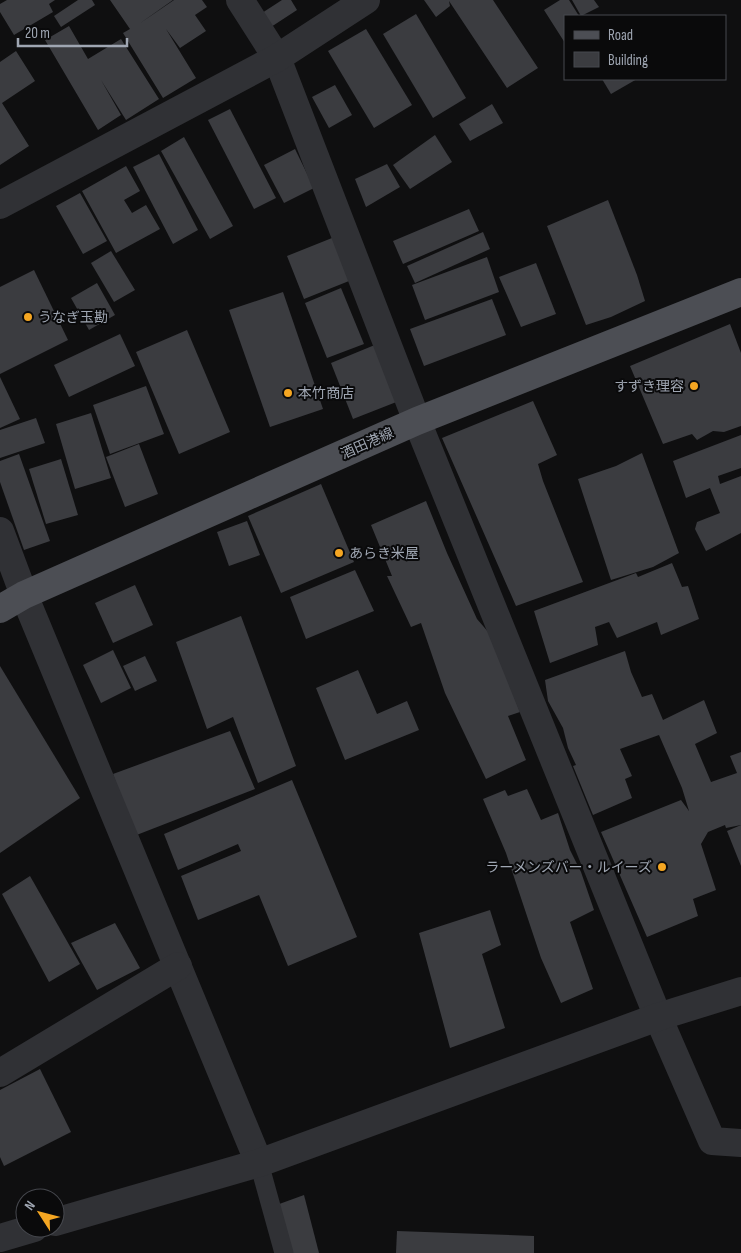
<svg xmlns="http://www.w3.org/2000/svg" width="741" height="1253" font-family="'Sofia Sans Condensed','Noto Sans JP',sans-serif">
	<rect width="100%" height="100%" fill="#0f0f10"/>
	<!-- building -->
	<g fill="#3b3c40">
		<path d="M7,0H55L49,4L53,12L14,35L0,12V4Z"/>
		<path d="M78,0H92L95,5L61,27L54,16Z"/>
		<path d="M110,0H173L139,24L174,0H202L207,7L195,15L206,31L180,48L166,29L196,78L163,98L123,33L130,29Z"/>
		<path d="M282,0H291L297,10L271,27L262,13Z"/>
		<path d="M424,0H493L538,68L507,88L449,1L450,6L436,17Z"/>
		<path d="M560,0H569L579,16H565V43L544,10Z"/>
		<path d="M572,0H594L599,7L581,16Z"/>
		<path d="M416,14L466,98L433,118L383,34Z"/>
		<path d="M69,26L88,59L121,39L159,99L126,120L101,80L121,115L98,130L45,40Z"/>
		<path d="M366,29L412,105L374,128L328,51Z"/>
		<path d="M16,51L35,81L2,103L29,146L0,165V62Z"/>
		<path d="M602,79H637L611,94Z"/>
		<path d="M335,85L352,115L329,128L312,97Z"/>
		<path d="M492,104L503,123L470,141L459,124Z"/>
		<path d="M230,109L276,198L254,209L208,120Z"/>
		<path d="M435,135L452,162L410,189L393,165Z"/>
		<path d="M184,137L233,226L210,239L161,151Z"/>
		<path d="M295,149L314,188L284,203L264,165Z"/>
		<path d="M159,154L198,230L173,244L133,167Z"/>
		<path d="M387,164L400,187L366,207L355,179Z"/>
		<path d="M126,166L140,191L124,200L132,213L146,205L160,229L116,253L82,191Z"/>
		<path d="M80,193L107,241L83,254L56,206Z"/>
		<path d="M608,200L637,275L645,301L611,317L586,325L547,226Z"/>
		<path d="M469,209L479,231L403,264L393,241Z"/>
		<path d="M483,232L490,249L415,283L407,266Z"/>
		<path d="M337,236L354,279L304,299L287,256Z"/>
		<path d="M111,251L135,290L114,302L91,263Z"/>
		<path d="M487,257L499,292L425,320L412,285Z"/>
		<path d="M536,263L556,314L521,327L499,277Z"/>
		<path d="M34,270L68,340L0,374V287Z"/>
		<path d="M97,283L115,315L89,330L71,298Z"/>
		<path d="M341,288L364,344L327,358L305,303Z"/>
		<path d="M283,292L323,409L270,427L229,310Z"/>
		<path d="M492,299L506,335L424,366L410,329Z"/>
		<path d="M730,324L741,353V426L724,432L713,431L697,440L692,434L663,444L630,366Z"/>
		<path d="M187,330L230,432L179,454L136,352Z"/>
		<path d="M120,334L135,366L69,397L54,365Z"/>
		<path d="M382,342L404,399L353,419L331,363Z"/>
		<path d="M0,377L20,419L0,428Z"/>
		<path d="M146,386L164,434L110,454L93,405Z"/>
		<path d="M533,401L557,455L538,464L543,481L583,582L516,606L442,438Z"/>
		<path d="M91,413L111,478L75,489L56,424Z"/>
		<path d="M36,418L45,443L0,458V430Z"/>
		<path d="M741,435V468L718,476L720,484L741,476V533L706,551L695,529L697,522L720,513L710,488L686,498L673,461Z"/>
		<path d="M139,444L158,494L125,507L106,457Z"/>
		<path d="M642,453L679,553L653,567L611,580L578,479L616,466Z"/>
		<path d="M19,454L50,541L24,550L0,482V461Z"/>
		<path d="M61,459L78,515L46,524L29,469Z"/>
		<path d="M321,484L354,562L281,593L248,516Z"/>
		<path d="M426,501L447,553L477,619L490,634L520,712L508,716L526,760L486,779L445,693L421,623L411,627L387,576H392L371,525Z"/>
		<path d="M247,521L260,555L229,566L217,532Z"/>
		<path d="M672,563L682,587L688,586L699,619L661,635L657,622L617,638L609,622L595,627L598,645L550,663L534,611L636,573L638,577Z"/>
		<path d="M355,570L374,611L306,639L290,597Z"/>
		<path d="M135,585L153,625L113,643L95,603Z"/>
		<path d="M241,616L296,766L258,783L233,717L207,729L176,642Z"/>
		<path d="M113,650L131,688L101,703L83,665Z"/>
		<path d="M625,651L631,672L642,697L652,694L663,720L704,700L717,733L695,744L711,782L737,773L730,756L741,752V825L726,828L725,825L708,832L701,844L716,890L693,899L698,916L647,937L601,832L681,800L689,811L682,788L659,735L620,749L632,776L625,779L632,798L593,815L573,766L576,765L568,748L563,728L548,701L545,680Z"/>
		<path d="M145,656L157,681L135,691L123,666Z"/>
		<path d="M0,666L80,798L0,853Z"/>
		<path d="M358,670L377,714L407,701L419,730L345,760L316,688Z"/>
		<path d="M230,731L255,789L134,836L113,774Z"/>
		<path d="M292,780L357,937L288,966L259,895L198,920L181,876L241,851L238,844L178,870L164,834Z"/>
		<path d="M527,789L541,820L558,813L570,850L581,872L594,910L570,922L593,989L561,1003L541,958L506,853L483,799L505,790L508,796Z"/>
		<path d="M741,825V866L727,831Z"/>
		<path d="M30,876L80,964L49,982L2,894Z"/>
		<path d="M490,910L501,945L482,954L505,1028L450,1048L419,933Z"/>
		<path d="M115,923L140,968L97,990L71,943Z"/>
		<path d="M40,1069L71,1132L4,1166L0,1157V1090Z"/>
		<path d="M304,1195L319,1253H284L271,1207Z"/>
		<path d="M397,1231L534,1236V1253H396Z"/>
	</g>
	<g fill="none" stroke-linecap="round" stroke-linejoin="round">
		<!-- service -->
		<path stroke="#303135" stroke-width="19" d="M259,1163L284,1253"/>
		<!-- minor -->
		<g stroke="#303135" stroke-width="28">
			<path d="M240,0L277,58L417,421L658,1017"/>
			<path d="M0,205L277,58L366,0"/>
			<path d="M0,531L24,595L259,1163"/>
			<path d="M0,1073L178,966"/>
		</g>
		<!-- tertiary -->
		<g stroke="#303135" stroke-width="28">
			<path d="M658,1017L712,1141L741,1143"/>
			<path d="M55,1222L259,1163L658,1017L741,991"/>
			<path d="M0,1238L34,1228"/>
		</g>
		<!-- primary -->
		<path stroke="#4c4e54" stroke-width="28" d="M0,609L24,595L417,421L741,292"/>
	</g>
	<!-- markers -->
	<g fill="#f5a622" stroke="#0a0a0b" stroke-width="2">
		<circle cx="28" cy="317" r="5"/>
		<circle cx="694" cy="386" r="5"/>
		<circle cx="288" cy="393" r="5"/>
		<circle cx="339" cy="553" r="5"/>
		<circle cx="662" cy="867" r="5"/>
	</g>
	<g text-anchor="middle" stroke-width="4" stroke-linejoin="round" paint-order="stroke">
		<!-- poi labels -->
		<g font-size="14" fill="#9fa6b2" stroke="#0a0a0b" text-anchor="start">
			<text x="38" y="322">うなぎ玉勘</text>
			<text x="684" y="391" text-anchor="end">すずき理容</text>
			<text x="298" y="398">本竹商店</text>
			<text x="349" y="558">あらき米屋</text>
			<text x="652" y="872" text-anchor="end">ラーメンズバー・ルイーズ</text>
		</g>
		<!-- street labels -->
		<g font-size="14" fill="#9fa6b2" stroke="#0a0a0b">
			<text transform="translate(367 443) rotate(-24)" y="5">酒田港線</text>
		</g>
	</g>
	<!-- legend -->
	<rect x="564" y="15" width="162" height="65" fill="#0a0a0b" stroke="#46484e"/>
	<rect x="574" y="31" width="25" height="8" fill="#4c4e54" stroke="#46484e"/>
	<text x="608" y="40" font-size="15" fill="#9fa6b2">Road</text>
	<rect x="574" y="52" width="25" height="15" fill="#3b3c40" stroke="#46484e"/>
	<text x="608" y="65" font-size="15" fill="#9fa6b2">Building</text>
	<!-- north arrow -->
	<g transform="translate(40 1213) rotate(306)"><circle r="24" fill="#0a0a0b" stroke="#46484e"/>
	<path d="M0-4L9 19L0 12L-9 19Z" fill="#f5a622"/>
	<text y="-8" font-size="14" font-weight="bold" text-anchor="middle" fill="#9fa6b2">N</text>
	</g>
	<!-- scale -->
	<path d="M18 38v8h109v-8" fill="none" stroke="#9fa6b2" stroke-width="2.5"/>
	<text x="25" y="38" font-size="15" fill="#9fa6b2" stroke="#0a0a0b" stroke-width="4" paint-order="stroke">20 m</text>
</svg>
